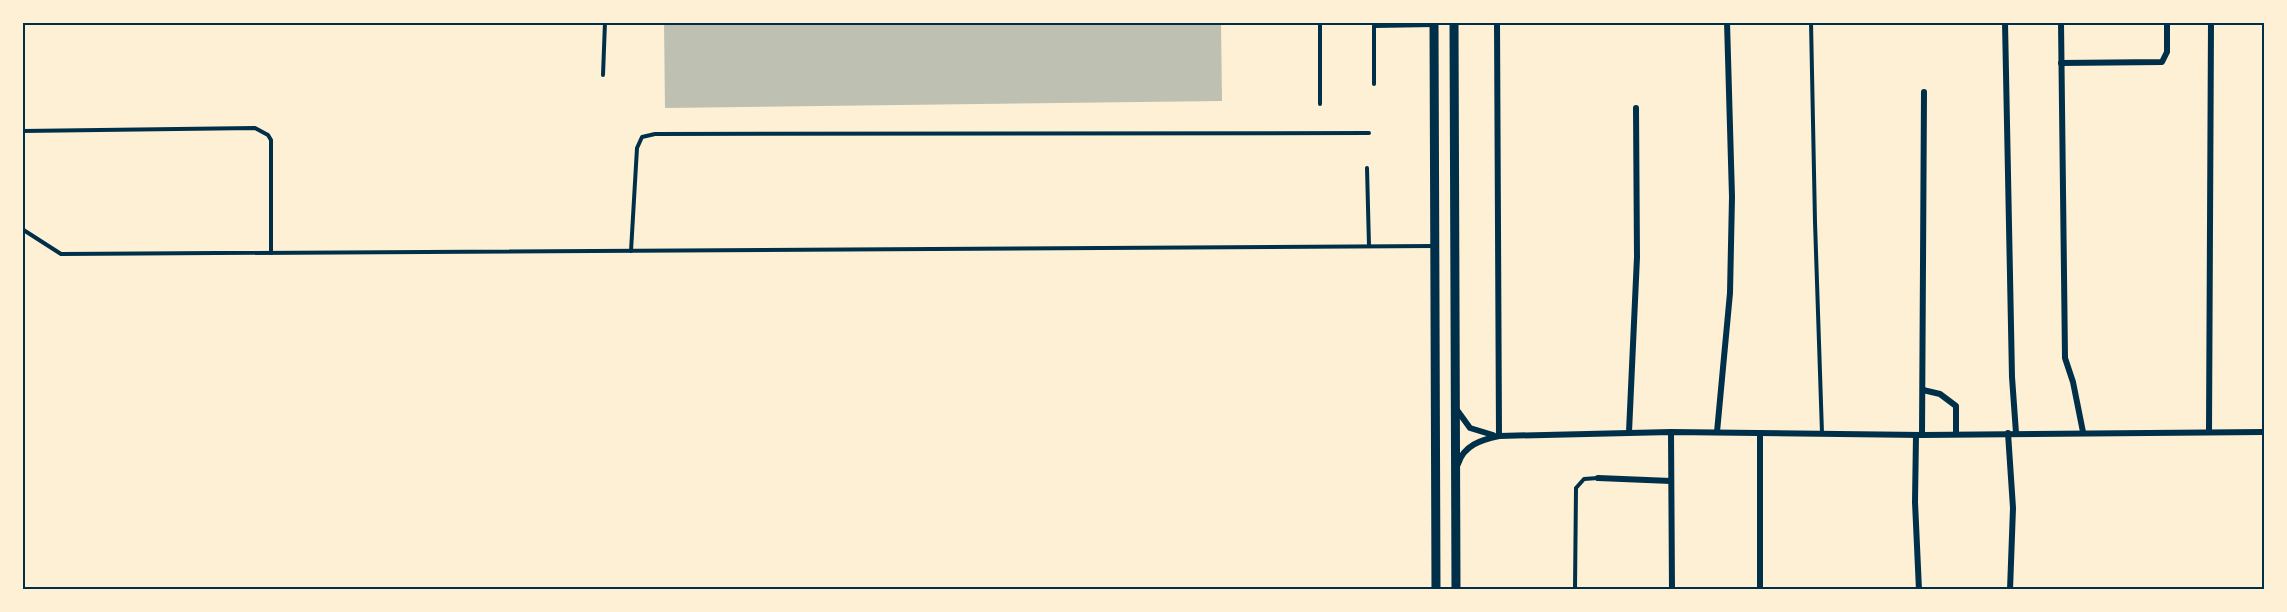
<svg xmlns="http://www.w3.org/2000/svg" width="2287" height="612" font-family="'Public Sans',sans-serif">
	<rect width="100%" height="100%" fill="#fdf0d5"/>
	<!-- building -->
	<path fill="#bec0b2" d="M664,22H1221L1222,101L665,108Z"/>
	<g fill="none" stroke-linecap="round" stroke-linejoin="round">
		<!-- service -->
		<g stroke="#003049" stroke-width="4">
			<path d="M1811,22L1815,222L1822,433"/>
			<path d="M603,75L605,22"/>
			<path d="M1374,84V26L1434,25"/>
			<path d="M1320,104V22"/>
			<path d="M22,131L255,128L268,135L271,140V253"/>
			<path d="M1367,168L1369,246"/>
			<path d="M22,229L61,254L1435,246"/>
			<path d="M631,251L637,148L642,137L655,134L1369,133"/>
			<path d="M1575,590L1576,488L1584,479L1598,478"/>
		</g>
		<!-- minor -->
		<g stroke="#003049" stroke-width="6">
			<path d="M1497,22L1499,436"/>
			<path d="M2005,22L2012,377L2016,433"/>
			<path d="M2061,22L2065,358L2073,382L2083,432"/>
			<path d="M2061,63L2162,62L2167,52V22"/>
			<path d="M1923,390L1940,394L1956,406V434"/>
			<path d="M1457,410L1470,428L1493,435"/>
			<path d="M1629,432L1637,257L1636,108"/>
			<path d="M1671,432L1672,590"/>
			<path d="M1717,432L1730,293L1732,197L1727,22"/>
			<path d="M2209,432L2211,22"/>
			<path d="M1760,433V590"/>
			<path d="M2008,433L2013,508L2010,590"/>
			<path d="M1916,435L1915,502L1919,590"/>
			<path d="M1922,435L1924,92"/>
			<path d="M1458,464C1464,445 1481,440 1499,436L1671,432L1922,435L2264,432"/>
			<path d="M1598,478L1671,481"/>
		</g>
		<!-- tertiary -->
		<g stroke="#003049" stroke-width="9">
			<path d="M1434,22L1436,590"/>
			<path d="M1454,22L1456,590"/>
		</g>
	</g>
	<!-- border -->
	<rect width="2287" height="612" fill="none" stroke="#fdf0d5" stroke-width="48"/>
	<rect x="24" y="24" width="2239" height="564" fill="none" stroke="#003049" stroke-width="2"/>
</svg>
